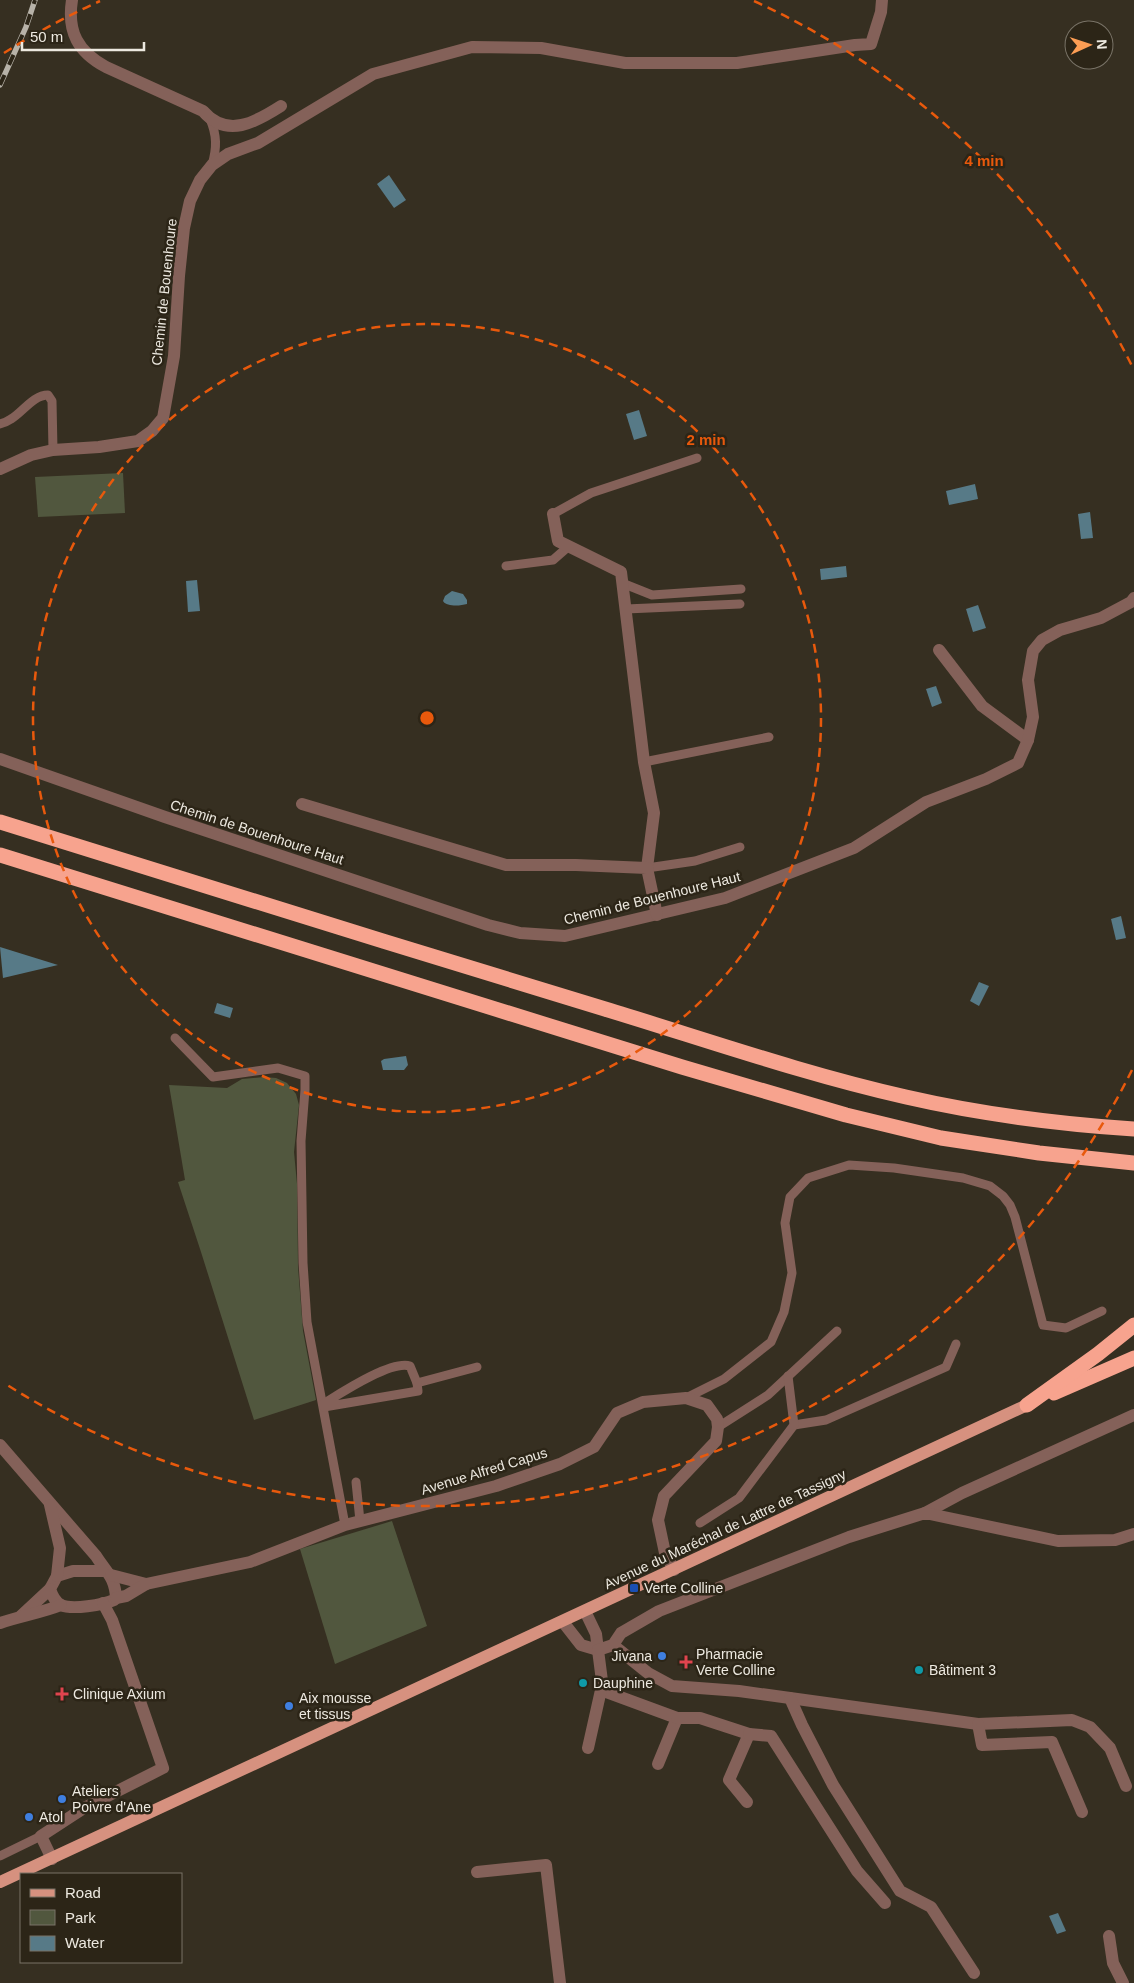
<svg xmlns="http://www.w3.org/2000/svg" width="1134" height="1983" font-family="Helvetica,sans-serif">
	<rect width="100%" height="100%" fill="#362f21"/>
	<!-- green -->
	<g fill="#51573e">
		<path d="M123,473L125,513L38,517L35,477Z"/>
		<path d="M264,1077L276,1078L287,1083L296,1094L299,1105L294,1152L297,1184L298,1267L303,1331L316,1400L254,1420L201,1252L178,1182L185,1180L169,1085L227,1088L242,1079Z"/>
		<path d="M392,1521L427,1626L335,1664L300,1549Z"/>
	</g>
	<!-- water -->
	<g fill="#577a87">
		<path d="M389,175L406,200L394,208L377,184Z"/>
		<path d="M639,410L647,436L634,440L626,414Z"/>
		<path d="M975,484L978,499L949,505L946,491Z"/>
		<path d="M1090,512L1093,538L1081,539L1078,514Z"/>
		<path d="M846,566L847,577L821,580L820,569Z"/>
		<path d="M197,580L200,611L188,612L186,581Z"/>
		<path d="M452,591L463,594L467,600V604C460,606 447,607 443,601L445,596Z"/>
		<path d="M978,605L986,628L973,632L966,609Z"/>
		<path d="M936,686L942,703L932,707L926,689Z"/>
		<path d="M1121,916L1126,938L1116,940L1111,919Z"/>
		<path d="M0,947L58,965L3,978Z"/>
		<path d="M979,982L989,986L979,1006L970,1001Z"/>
		<path d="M217,1003L233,1008L230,1018L214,1013Z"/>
		<path d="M406,1056L408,1065L404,1070H383L381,1061L384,1059Z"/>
		<path d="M1058,1913L1066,1931L1057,1934L1049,1916Z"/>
	</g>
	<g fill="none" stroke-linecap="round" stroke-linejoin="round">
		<!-- lane -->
		<g stroke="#846159" stroke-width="9">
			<path d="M210,119C217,135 217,148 212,165"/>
			<path d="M0,424C4,423 8,421 11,419C23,412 33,395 48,395L52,401L53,450"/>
			<path d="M553,514L591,493L697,458"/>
			<path d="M506,566L553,560L569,546"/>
			<path d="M622,583L652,595L741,589"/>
			<path d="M626,609L740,604"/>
			<path d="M644,762L769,737"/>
			<path d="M647,868L695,861L740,847"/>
			<path d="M175,1038L213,1077L278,1068L305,1076V1090L301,1141L303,1263L307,1322L345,1525"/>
			<path d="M417,1383L477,1367"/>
			<path d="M686,1398L724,1379L771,1342L784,1312L792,1273L785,1223L790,1197L808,1178L849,1165L894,1168L963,1178L990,1186L1003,1196L1010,1205L1015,1217L1043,1325L1066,1328L1102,1311"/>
			<path d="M323,1404C341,1393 391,1360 410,1366L417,1383L418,1391L324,1407"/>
			<path d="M794,1425L826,1420L946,1367L956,1344"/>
			<path d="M718,1427L768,1395L837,1331"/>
			<path d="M356,1482L360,1521"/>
			<path d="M700,1523L739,1498L794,1425L788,1376"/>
			<path d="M0,1856L41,1836"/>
		</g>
		<!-- street -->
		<g stroke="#846159" stroke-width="12">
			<path d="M72,0C67,32 78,52 106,67L203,111C227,139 256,122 281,106"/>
			<path d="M0,469L31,455L53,450L99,447L138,441L152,431L163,418L174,356L179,276L184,228L190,201L200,180L212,165L228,154L258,143L373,74L472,47L541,48L625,63H737L855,45L871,44L881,12L882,0"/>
			<path d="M553,514L558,541L621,572L644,762L654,813L647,868"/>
			<path d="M939,650L982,706L1028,740"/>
			<path d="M0,759L165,817L488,925L520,933L565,936L725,898L854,848L926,802L986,779L1018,763L1028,740L1033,717L1028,680L1033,651L1042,640L1060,630L1101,618L1131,602L1134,598"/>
			<path d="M302,804L506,865H576L647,868L657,915"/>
			<path d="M0,1445L96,1556C106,1572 115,1577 116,1598L114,1600C103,1605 72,1610 61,1605C55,1602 52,1595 50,1589L57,1576L73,1571H106"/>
			<path d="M50,1505L60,1548L57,1576"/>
			<path d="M925,1513L962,1493L1134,1415"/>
			<path d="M111,1575L146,1584"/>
			<path d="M116,1598L126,1596L146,1584L250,1562L345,1525L496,1486L560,1464L594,1447L617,1413L643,1402L686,1398L707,1405L717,1419L718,1427L716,1441L664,1496L658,1520L665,1553L674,1570"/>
			<path d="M21,1616L50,1589"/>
			<path d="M563,1622L581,1645L598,1650L596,1634L585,1611"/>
			<path d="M0,1623C20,1616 41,1613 61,1605"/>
			<path d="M613,1645L648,1673L672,1686L739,1691L978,1724L1072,1720L1090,1727L1110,1748L1126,1786"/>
			<path d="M601,1690L677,1718L658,1764"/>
			<path d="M790,1698L802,1725L833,1785L900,1891L931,1907L974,1973"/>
			<path d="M677,1718H700L749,1734L729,1780L747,1802"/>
			<path d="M978,1724L982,1745L1052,1742L1082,1812"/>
			<path d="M749,1734L771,1736L857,1871L885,1903"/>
			<path d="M588,1748L601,1690L602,1681L598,1650L613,1645L621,1633L659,1611L849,1537L925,1513L1058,1541L1115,1540L1134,1534"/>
			<path d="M52,1859L41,1836L84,1808L163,1768L112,1620L103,1603"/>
			<path d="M477,1872L546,1865L560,1983"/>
			<path d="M1109,1936L1113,1963L1123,1983"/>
		</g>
		<!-- primary -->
		<path stroke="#d6917f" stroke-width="12" d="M0,1882L1027,1405"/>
		<!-- highway -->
		<g stroke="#f7a38e" stroke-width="15">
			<path d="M0,822C201,884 403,948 605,1009C704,1039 804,1074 906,1097C980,1114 1058,1124 1134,1129"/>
			<path d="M0,855L682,1067L846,1115L941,1138L1039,1153L1134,1163"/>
			<path d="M1054,1393L1134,1358"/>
			<path d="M1027,1405L1098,1354L1134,1325"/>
		</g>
		<!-- rail casing -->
		<g stroke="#b7b2a8" stroke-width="5.5">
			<path id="rail" d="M0,85L26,27L35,0"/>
		</g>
		<!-- rail -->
		<use href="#rail" stroke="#2c2517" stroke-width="4" stroke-dasharray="11" stroke-linecap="butt"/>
	</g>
	<!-- distance rings -->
	<g fill="none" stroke="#e8590c" stroke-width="2.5" stroke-dasharray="9 6">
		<circle cx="427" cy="718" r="394"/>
		<path d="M1132 1070A788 788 0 0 1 4 1383M4 53A788 788 0 0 1 100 1M754 1A788 788 0 0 1 1132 366"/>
	</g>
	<!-- markers -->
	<rect fill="#1a4fb4" stroke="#2c2517" stroke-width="2" x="629" y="1583" width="10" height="10" rx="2.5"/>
	<g fill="#3f7fe0" stroke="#2c2517" stroke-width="2">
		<circle cx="662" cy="1656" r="5"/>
		<circle cx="289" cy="1706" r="5"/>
		<circle cx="62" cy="1799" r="5"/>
		<circle cx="29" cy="1817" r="5"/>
	</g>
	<g fill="#e0444e" stroke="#2c2517" stroke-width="2">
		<path d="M683.5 1654.5h5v5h5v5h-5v5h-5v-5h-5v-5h5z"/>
		<path d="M59.5 1686.5h5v5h5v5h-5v5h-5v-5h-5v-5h5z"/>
	</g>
	<g fill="#0f9aa8" stroke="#2c2517" stroke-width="2">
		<circle cx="919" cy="1670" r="5"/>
		<circle cx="583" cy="1683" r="5"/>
	</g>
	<g text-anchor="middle" stroke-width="5" stroke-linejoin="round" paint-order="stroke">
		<!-- street labels -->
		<g font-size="14" fill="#ede9e0" stroke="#2c2517">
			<text transform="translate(164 292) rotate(-84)" y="5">Chemin de Bouenhoure</text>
			<text transform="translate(257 832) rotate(18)" y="5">Chemin de Bouenhoure Haut</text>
			<text transform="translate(652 898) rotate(-14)" y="5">Chemin de Bouenhoure Haut</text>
			<text transform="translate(484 1471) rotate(-17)" y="5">Avenue Alfred Capus</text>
			<text transform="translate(725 1529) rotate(-25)" y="5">Avenue du Maréchal de Lattre de Tassigny</text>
		</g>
		<!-- poi labels -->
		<g font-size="14" fill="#ede9e0" stroke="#2c2517" text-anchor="start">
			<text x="644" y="1593">Verte Colline</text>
			<text x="696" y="1659">Pharmacie<tspan x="696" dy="16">Verte Colline</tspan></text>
			<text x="652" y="1661" text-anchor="end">Jivana</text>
			<text x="929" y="1675">Bâtiment 3</text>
			<text x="593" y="1688">Dauphine</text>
			<text x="73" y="1699">Clinique Axium</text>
			<text x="299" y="1703">Aix mousse<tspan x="299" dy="16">et tissus</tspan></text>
			<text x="72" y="1796">Ateliers<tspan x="72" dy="16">Poivre d'Ane</tspan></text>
			<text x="39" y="1822">Atol</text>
		</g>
	</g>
	<circle cx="427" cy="718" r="8" fill="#e8590c" stroke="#2c2517" stroke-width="2.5"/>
	<g font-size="15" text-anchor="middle" font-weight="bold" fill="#e8590c" stroke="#2c2517" stroke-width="5" stroke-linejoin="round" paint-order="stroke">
		<text x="984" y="166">4 min</text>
		<text x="706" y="445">2 min</text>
	</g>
	<!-- legend -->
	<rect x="20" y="1873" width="162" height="90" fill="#2c2517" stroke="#797367"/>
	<rect x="30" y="1889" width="25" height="8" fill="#d6917f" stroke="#797367"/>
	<text x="65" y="1898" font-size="15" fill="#ede9e0">Road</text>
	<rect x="30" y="1910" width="25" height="15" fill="#51573e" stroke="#797367"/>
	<text x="65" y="1923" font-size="15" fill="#ede9e0">Park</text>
	<rect x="30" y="1936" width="25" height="15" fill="#577a87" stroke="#797367"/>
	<text x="65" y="1948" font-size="15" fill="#ede9e0">Water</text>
	<!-- north arrow -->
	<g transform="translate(1089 45) rotate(87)"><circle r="24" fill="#2c2517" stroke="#797367"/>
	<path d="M0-4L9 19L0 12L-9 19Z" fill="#fc9d54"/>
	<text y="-8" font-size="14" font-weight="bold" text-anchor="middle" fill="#ede9e0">N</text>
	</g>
	<!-- scale -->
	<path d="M22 42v8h122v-8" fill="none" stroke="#ede9e0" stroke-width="2.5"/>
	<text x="30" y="42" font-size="15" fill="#ede9e0" stroke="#2c2517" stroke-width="4" paint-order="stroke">50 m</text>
</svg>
